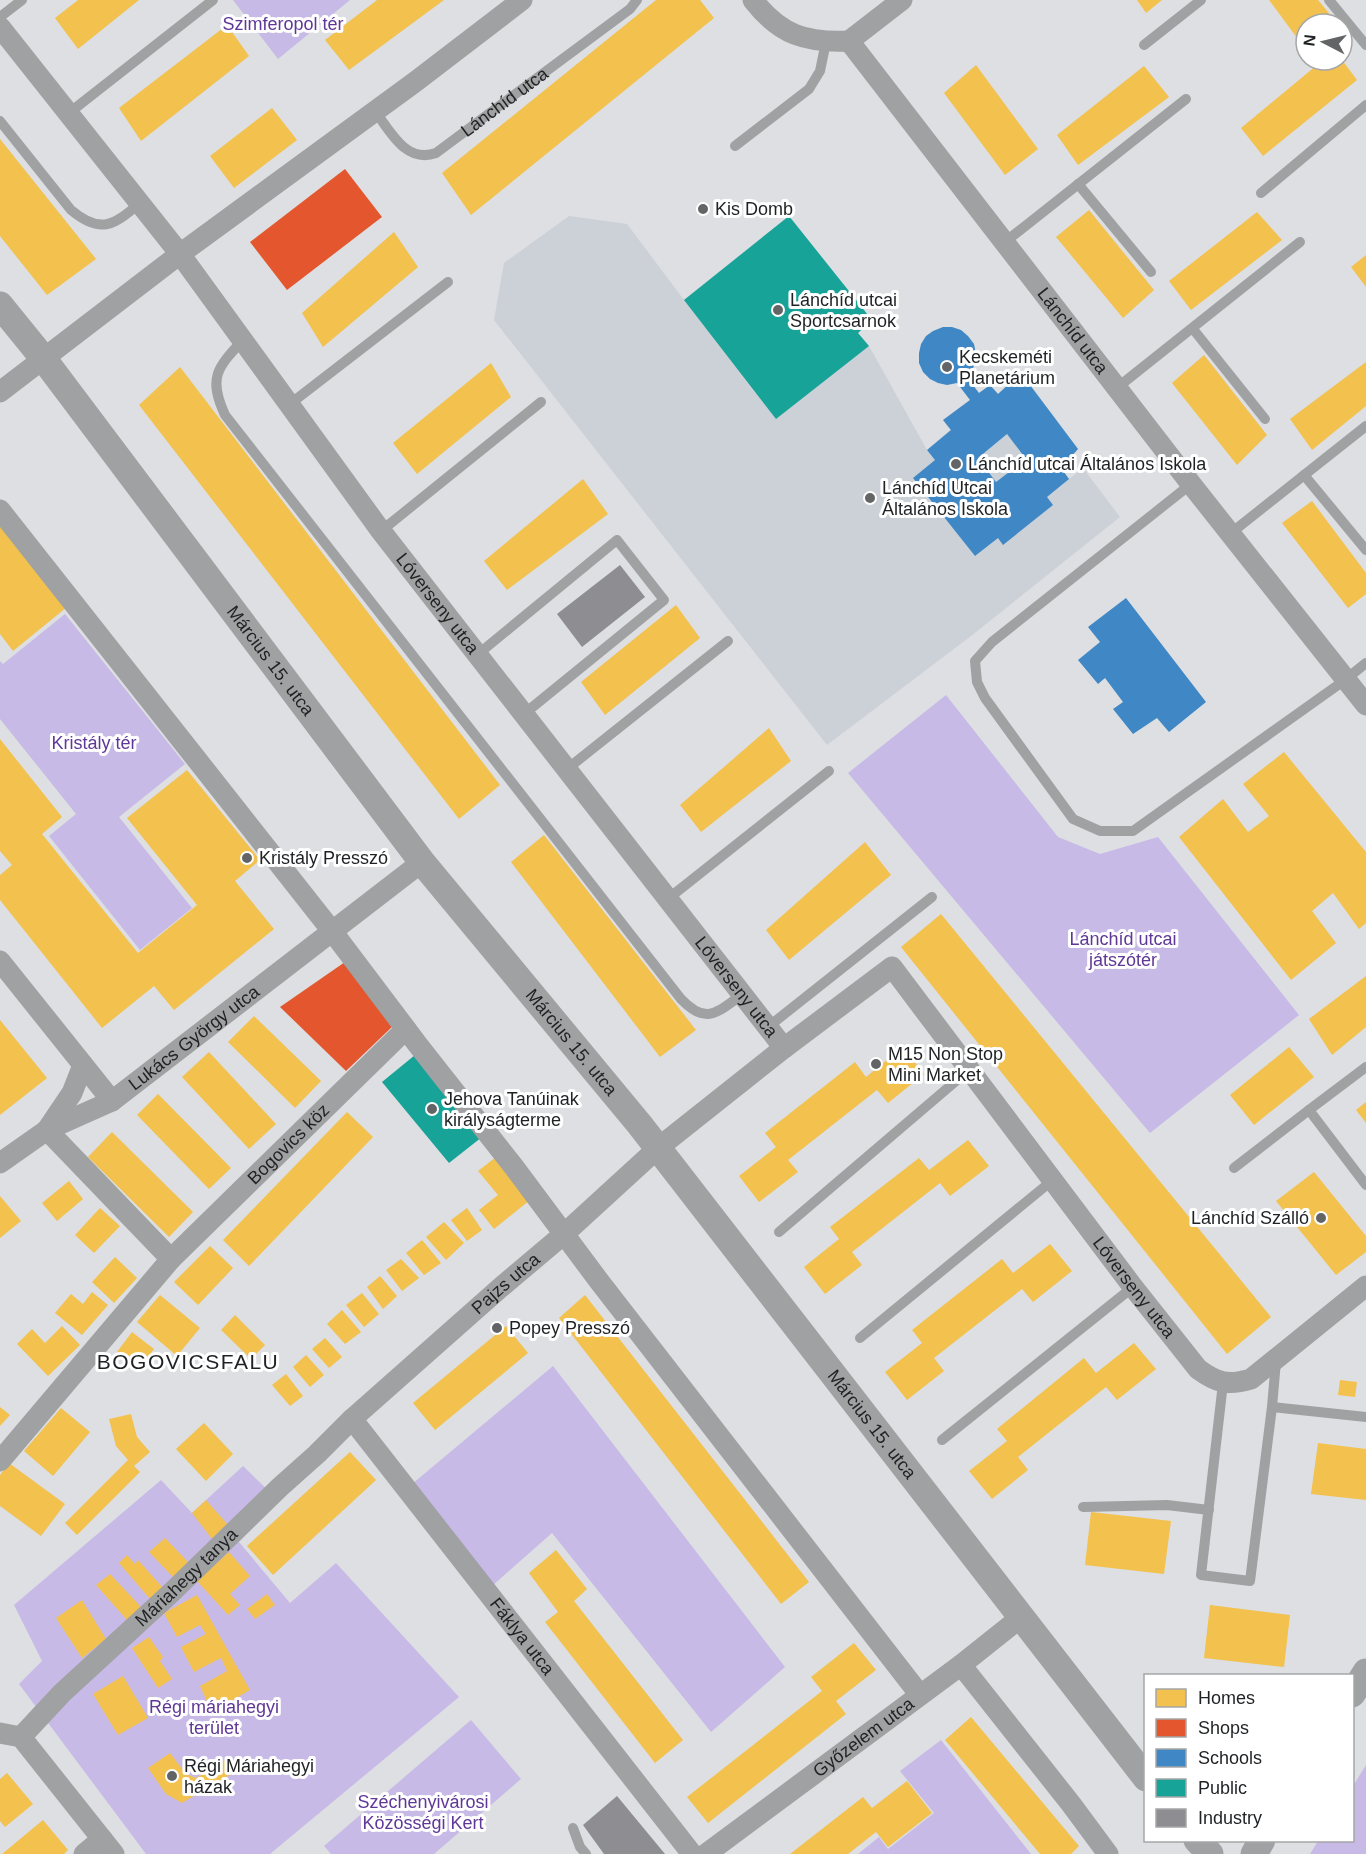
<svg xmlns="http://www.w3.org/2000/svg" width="1366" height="1854" font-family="Helvetica,sans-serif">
	<rect width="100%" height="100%" fill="#dddfe2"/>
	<!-- built -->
	<path fill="#ccd1d8" d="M569,216L627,224L684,300L789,216L872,320L858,333L869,346L927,450L950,430L943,420L990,385L998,394L1021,373L1078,449L1061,468L1069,479L1083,468L1120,517L971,636L827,745L494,320L504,263Z"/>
	<!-- green -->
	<g fill="#c8bae7">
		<path d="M233,0H350L278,59Z"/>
		<path d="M65,614L185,764L119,817L192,908L140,950L49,836L76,814L0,719V661L3,664Z"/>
		<path d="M946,695L1058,837L1100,854L1158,837L1299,1015L1150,1133L848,773Z"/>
		<path d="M553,1366L785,1667L711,1732L552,1533L492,1586L412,1484Z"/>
		<path d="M243,1466L279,1501L239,1542L290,1603L336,1563L459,1697L270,1854H146L19,1684L42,1661L14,1605L161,1480L192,1513Z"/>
		<path d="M471,1720L521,1779L434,1854H331L324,1846Z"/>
		<path d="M941,1740L1031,1854H858L879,1837L888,1849L934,1813L900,1771Z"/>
		<path d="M1366,1765V1854H1310L1318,1841L1352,1840L1353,1786Z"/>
	</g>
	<!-- homes -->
	<g fill="#f2c14e">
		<path d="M78,0H139L78,49L55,18Z"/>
		<path d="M377,0H444L349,70L325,40Z"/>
		<path d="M656,0H700L714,18L471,215L442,173Z"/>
		<path d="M1137,0H1162L1146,13Z"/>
		<path d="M1269,0H1318L1338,24H1306V50Z"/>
		<path d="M227,25L249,56L141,141L119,108Z"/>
		<path d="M1342,29L1351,40L1342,48Z"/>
		<path d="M1313,60H1342L1357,80L1263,156L1241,128L1317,65Z"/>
		<path d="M976,65L1038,149L1005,175L944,93Z"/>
		<path d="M1144,66L1169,97L1078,165L1057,135Z"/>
		<path d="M272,108L297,140L234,188L210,156Z"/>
		<path d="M0,139L96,259L47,295L0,236Z"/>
		<path d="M1089,210L1154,290L1123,318L1056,237Z"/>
		<path d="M1257,212L1282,240L1191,310L1169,281Z"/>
		<path d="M394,232L418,267L323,347L302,313Z"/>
		<path d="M1366,255V287L1351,267Z"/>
		<path d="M1204,355L1267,435L1237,465L1172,383Z"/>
		<path d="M1366,362V406L1312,450L1290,419Z"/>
		<path d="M491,363L511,397L417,474L393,443Z"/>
		<path d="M180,367L500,785L459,819L139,405Z"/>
		<path d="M583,479L608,514L507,590L484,561Z"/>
		<path d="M1312,501L1366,573V594L1348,608L1282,523Z"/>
		<path d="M0,523L67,607L13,651L0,634Z"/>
		<path d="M676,605L700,638L605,715L581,682Z"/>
		<path d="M769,728L791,761L701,832L680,805Z"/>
		<path d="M0,739L62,817L42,834L138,953L197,905L127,818L187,770L260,860L235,881L274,929L174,1010L154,986L102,1028L0,900V875L12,865L0,851Z"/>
		<path d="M1284,752L1366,852V923L1359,929L1333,893L1312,911L1336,943L1291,980L1179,837L1223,799L1248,832L1269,816L1243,784Z"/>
		<path d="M544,835L696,1030L660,1057L511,862Z"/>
		<path d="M865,842L891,875L789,960L766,930Z"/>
		<path d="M941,914L1271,1317L1227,1354L901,947Z"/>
		<path d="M1366,976V1027L1332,1055L1309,1019Z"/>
		<path d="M254,1016L321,1081L295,1108L228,1042Z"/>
		<path d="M0,1020L47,1078L0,1115Z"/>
		<path d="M903,1047L924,1074L888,1103L877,1090L788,1160L798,1172L759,1202L739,1176L776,1147L765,1133L855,1062L866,1077Z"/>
		<path d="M1289,1047L1314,1077L1254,1125L1230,1095Z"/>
		<path d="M209,1052L276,1124L249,1149L182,1077Z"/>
		<path d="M158,1094L231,1168L209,1189L137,1115Z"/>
		<path d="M1366,1102V1123L1356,1110Z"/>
		<path d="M347,1112L373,1137L249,1266L223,1240Z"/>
		<path d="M112,1132L193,1212L169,1237L88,1157Z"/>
		<path d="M968,1140L989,1166L950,1196L940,1183L852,1252L862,1265L825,1294L804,1267L839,1239L830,1227L919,1158L929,1170Z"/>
		<path d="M496,1157L530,1200L494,1229L479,1210L498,1195L478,1171Z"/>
		<path d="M1314,1172L1366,1236V1252L1336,1275L1276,1201Z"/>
		<path d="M69,1181L83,1199L57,1221L42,1203Z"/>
		<path d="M0,1196L21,1221L0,1238Z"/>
		<path d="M100,1208L120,1226L94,1253L75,1235Z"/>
		<path d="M467,1208L482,1230L467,1241L451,1220Z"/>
		<path d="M444,1222L464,1243L446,1260L426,1237Z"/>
		<path d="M422,1240L441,1263L424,1275L406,1253Z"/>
		<path d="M1050,1244L1072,1271L1033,1302L1022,1289L934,1358L944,1371L907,1400L885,1372L922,1343L912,1330L1002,1259L1013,1273Z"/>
		<path d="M210,1246L233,1268L198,1305L174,1282Z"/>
		<path d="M115,1257L137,1278L114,1303L92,1282Z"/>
		<path d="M401,1259L419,1278L402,1291L386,1270Z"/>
		<path d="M380,1276L397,1296L383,1309L367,1287Z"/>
		<path d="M92,1292L108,1305L82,1335L55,1313L71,1294L83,1304Z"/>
		<path d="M362,1293L379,1314L364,1327L346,1305Z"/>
		<path d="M160,1295L200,1328L177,1356L137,1322Z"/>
		<path d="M585,1295L809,1582L781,1604L559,1318Z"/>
		<path d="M342,1310L361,1332L345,1344L327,1324Z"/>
		<path d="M235,1315L265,1345L251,1359L221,1330Z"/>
		<path d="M62,1326L80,1345L48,1376L17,1344L32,1329L45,1343Z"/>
		<path d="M506,1326L528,1353L435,1430L413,1403Z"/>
		<path d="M132,1332L154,1349L139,1369L117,1352Z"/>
		<path d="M325,1338L342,1357L329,1368L312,1349Z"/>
		<path d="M1134,1343L1156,1369L1117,1400L1106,1387L1018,1457L1028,1470L992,1499L969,1471L1007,1441L997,1429L1084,1358L1096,1373Z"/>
		<path d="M306,1355L324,1375L310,1387L293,1367Z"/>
		<path d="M286,1374L303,1396L290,1406L272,1385Z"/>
		<path d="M1340,1380L1357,1382L1355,1397L1338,1395Z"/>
		<path d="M0,1407L10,1415L0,1426Z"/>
		<path d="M61,1408L90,1432L53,1476L24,1451Z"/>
		<path d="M131,1414L137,1437L150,1452L134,1466L140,1472L77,1535L65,1523L128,1460L116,1446L109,1419Z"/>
		<path d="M204,1423L233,1454L206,1481L176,1449Z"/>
		<path d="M1318,1443L1366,1449V1500L1311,1494Z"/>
		<path d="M350,1452L376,1480L273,1575L247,1546Z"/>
		<path d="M9,1463L65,1504L41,1536L0,1506V1475Z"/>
		<path d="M206,1500L228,1525L212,1539L192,1513Z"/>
		<path d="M1091,1512L1171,1521L1164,1574L1085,1565Z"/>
		<path d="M165,1538L189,1563L173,1577L149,1552Z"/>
		<path d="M556,1550L587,1589L574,1601L683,1740L655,1763L545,1622L558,1612L529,1573Z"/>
		<path d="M229,1552L250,1576L230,1594L240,1605L228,1615L197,1581Z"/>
		<path d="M127,1555L135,1564L138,1560L163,1588L150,1599L119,1563Z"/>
		<path d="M110,1574L142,1608L127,1620L96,1585Z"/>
		<path d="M267,1594L275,1605L255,1619L247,1609Z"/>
		<path d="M197,1595L250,1690L212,1712L200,1686L227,1671L221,1658L194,1672L181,1647L206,1634L200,1625L177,1637L164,1613Z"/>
		<path d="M82,1600L106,1639L82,1658L56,1618Z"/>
		<path d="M1210,1605L1290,1615L1284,1667L1204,1658Z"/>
		<path d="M149,1637L163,1657L160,1661L172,1679L158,1688L132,1648Z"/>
		<path d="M854,1643L876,1670L836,1701L846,1714L708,1823L687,1797L822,1691L811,1677Z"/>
		<path d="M123,1676L148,1718L118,1735L93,1694Z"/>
		<path d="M971,1717L1079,1846L1071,1854H1040L945,1740Z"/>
		<path d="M170,1753L186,1774L196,1778L226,1760L233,1773L182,1803L166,1794L148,1768Z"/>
		<path d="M7,1773L33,1804L5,1827L0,1821V1779Z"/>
		<path d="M907,1781L932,1813L888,1847L876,1832L848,1854H790L863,1797L872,1808Z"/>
		<path d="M43,1820L68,1850L64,1854H2Z"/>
	</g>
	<!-- shops -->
	<g fill="#e4572e">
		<path d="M345,169L382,217L287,290L250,242Z"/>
		<path d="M345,962L394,1025L346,1071L280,1007Z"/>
	</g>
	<!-- schools -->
	<g fill="#3f88c5" fill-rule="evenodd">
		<path d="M943,327H952L961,330L968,336L974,344L976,354L975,363L972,371L966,376L979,393L990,385L998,394L1021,373L1078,449L1061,468L1069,479L1047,497L1053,505L1003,545L998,538L975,556L913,478L935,460L927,450L951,430L943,420L970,400L957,383L947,385L938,383L930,379L923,372L919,363V353L921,344L926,336L933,331ZM1007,434L1026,459L996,482L978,458Z"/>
		<path d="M1126,598L1206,702L1169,732L1157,718L1133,734L1113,709L1123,702L1105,678L1098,684L1078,660L1100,642L1088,627Z"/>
	</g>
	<!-- public -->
	<g fill="#17a398">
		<path d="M789,216L872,320L858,333L869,346L776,419L684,300Z"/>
		<path d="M415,1055L482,1137L449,1163L382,1082Z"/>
	</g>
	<!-- industry -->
	<g fill="#8d8d92">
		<path d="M620,565L645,597L582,647L557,614Z"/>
		<path d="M617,1796L665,1854H604L583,1825Z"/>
	</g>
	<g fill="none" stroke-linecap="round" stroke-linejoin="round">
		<!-- service -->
		<g stroke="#a0a1a2" stroke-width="10">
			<path d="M1329,0L1366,45"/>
			<path d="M0,17L22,0"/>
			<path d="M1144,45L1201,0"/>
			<path id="s1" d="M375,111C390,131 406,164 436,153L630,9L637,0"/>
			<path d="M69,113L213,0"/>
			<path d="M0,121L71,210C101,235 114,225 140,203"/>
			<path d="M735,146L809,89L820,71L826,42"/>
			<path d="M1078,184L1151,272"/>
			<path d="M1261,193L1366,105"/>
			<path d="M1005,242L1186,99"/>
			<path d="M1193,329L1265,419"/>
			<path d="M242,341C217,368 208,378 225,415L681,999C707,1026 717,1012 743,994"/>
			<path d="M1118,387L1300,242"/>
			<path d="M290,404L448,282"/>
			<path d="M1304,475L1366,550"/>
			<path d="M1191,484L992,642L975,661L977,682L985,698L1073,819L1100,831H1133L1345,680L1366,663"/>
			<path d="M381,531L541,402"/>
			<path d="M1231,533L1366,426"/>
			<path d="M477,655L617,540L664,600L524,714"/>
			<path d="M567,769L728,641"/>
			<path d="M669,898L829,771"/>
			<path d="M768,1027L932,897"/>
			<path d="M1366,1067L1309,1110L1366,1185"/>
			<path d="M1234,1168L1309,1110"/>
			<path d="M779,1232L970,1069"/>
			<path d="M860,1338L1054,1179"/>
			<path d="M1223,1383L1201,1575L1250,1581L1272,1407L1276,1361"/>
			<path d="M1272,1407L1366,1417"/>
			<path d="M942,1440L1133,1287"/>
			<path d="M1083,1507L1167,1505L1209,1510"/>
			<path d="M573,1828L580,1847L586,1854"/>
		</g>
		<!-- minor -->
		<g stroke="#a0a1a2" stroke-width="21">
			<path d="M753,0C780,35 806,43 849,41"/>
			<path id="s2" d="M0,27L180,254L381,531L784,1048L892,967L1133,1287L1198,1369C1217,1383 1228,1386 1251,1379L1366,1286"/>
			<path id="s3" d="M849,41L1191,484L1366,705"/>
			<path d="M849,41L902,0"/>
			<path d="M0,392L180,254L415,82L522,0"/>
			<path d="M0,510L332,931L418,1045L514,1167L599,1281L920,1695"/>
			<path d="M0,961L112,1101"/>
			<path d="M83,1065L72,1093L47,1130L171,1259"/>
			<path id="s4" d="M0,1163L47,1130L112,1101L422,862"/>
			<path id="s5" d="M352,1419L692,1854"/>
			<path id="s6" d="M0,1461L171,1259L406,1029"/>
			<path d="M961,1665L1071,1804L1108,1854"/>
			<path d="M0,1733L21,1737L114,1854"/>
			<path id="s7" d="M21,1737L62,1693L172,1592L280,1487L317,1454L352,1419L500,1288L564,1234L658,1148L784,1048"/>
			<path d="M84,1854L102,1839"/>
			<path id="s8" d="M706,1854L961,1665L1020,1618"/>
		</g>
		<!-- tertiary -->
		<g stroke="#a0a1a2" stroke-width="27">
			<path id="s9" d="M0,305L43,358L422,862L640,1125L1146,1778"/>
			<path d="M1352,1694L1366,1672"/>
			<path d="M1197,1840L1210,1854"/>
			<path d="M1254,1854L1262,1840"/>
		</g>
	</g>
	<!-- markers -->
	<g fill="#626466" stroke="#fff" stroke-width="2">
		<circle cx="703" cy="209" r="6"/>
		<circle cx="778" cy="310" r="6"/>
		<circle cx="947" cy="367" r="6"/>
		<circle cx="956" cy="464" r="6"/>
		<circle cx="870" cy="498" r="6"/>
		<circle cx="247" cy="858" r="6"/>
		<circle cx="876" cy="1064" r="6"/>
		<circle cx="432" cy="1109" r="6"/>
		<circle cx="1321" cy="1218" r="6"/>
		<circle cx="497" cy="1328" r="6"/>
		<circle cx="172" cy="1776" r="6"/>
	</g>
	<g text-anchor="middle" stroke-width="6" stroke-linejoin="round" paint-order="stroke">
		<!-- park labels -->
		<g font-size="18" fill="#5f3897" stroke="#fff">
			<text x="283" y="30">Szimferopol tér</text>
			<text x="94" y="749">Kristály tér</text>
			<text x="1123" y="945">Lánchíd utcai<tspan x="1123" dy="21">játszótér</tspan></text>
			<text x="214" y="1713">Régi máriahegyi<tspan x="214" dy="21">terület</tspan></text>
			<text x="423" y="1808">Széchenyivárosi<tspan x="423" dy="21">Közösségi Kert</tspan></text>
		</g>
		<!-- street labels -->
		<g font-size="18" fill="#1f2123" stroke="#fff">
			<text dy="6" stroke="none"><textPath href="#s1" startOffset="166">Lánchíd utca</textPath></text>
			<text dy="6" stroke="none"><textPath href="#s3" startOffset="366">Lánchíd utca</textPath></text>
			<text dy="6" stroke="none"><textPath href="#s2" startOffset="724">Lóverseny utca</textPath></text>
			<text dy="6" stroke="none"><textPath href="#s9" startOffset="447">Március 15. utca</textPath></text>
			<text dy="6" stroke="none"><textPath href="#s2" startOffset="1210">Lóverseny utca</textPath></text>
			<text dy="6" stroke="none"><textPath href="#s4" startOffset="232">Lukács György utca</textPath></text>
			<text dy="6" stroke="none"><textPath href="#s9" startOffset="933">Március 15. utca</textPath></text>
			<text dy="6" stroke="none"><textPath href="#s6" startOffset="429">Bogovics köz</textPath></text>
			<text dy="6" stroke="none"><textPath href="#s7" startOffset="664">Pajzs utca</textPath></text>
			<text dy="6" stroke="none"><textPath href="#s2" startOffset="1824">Lóverseny utca</textPath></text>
			<text dy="6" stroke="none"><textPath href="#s9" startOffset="1419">Március 15. utca</textPath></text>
			<text dy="6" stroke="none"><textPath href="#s7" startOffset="230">Máriahegy tanya</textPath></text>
			<text dy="6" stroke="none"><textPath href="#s5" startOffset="276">Fáklya utca</textPath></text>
			<text dy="6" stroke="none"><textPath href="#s8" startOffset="196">Győzelem utca</textPath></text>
		</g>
		<!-- poi labels -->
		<g font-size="18" fill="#1f2123" stroke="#fff" text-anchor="start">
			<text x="715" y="215">Kis Domb</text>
			<text x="790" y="306">Lánchíd utcai<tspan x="790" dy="21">Sportcsarnok</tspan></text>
			<text x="959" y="363">Kecskeméti<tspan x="959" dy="21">Planetárium</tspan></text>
			<text x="968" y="470">Lánchíd utcai Általános Iskola</text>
			<text x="882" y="494">Lánchíd Utcai<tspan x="882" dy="21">Általános Iskola</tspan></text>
			<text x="259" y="864">Kristály Presszó</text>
			<text x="888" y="1060">M15 Non Stop<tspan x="888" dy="21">Mini Market</tspan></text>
			<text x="444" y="1105">Jehova Tanúinak<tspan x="444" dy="21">királyságterme</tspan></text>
			<text x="1309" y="1224" text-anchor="end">Lánchíd Szálló</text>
			<text x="509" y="1334">Popey Presszó</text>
			<text x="184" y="1772">Régi Máriahegyi<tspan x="184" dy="21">házak</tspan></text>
		</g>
		<!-- quarter labels -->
		<g font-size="21" letter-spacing="1.5" fill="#1f2123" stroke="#fff">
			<text x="188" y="1369">BOGOVICSFALU</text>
		</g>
	</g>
	<!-- legend -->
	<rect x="1144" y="1674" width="210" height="168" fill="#ffffff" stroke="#a5a6a7" stroke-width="1.5"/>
	<rect x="1156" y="1689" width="30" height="18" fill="#f2c14e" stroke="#a5a6a7" stroke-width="1.5"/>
	<text x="1198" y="1704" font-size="18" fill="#1f2123">Homes</text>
	<rect x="1156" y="1719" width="30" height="18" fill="#e4572e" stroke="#a5a6a7" stroke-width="1.5"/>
	<text x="1198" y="1734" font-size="18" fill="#1f2123">Shops</text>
	<rect x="1156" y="1749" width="30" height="18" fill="#3f88c5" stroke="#a5a6a7" stroke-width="1.5"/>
	<text x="1198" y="1764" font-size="18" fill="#1f2123">Schools</text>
	<rect x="1156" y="1779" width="30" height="18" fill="#17a398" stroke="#a5a6a7" stroke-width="1.5"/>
	<text x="1198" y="1794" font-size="18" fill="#1f2123">Public</text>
	<rect x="1156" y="1809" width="30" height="18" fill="#8d8d92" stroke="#a5a6a7" stroke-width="1.5"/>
	<text x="1198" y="1824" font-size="18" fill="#1f2123">Industry</text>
	<!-- north arrow -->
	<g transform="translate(1324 42) rotate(277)"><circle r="28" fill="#ffffff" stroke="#a5a6a7" stroke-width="1.5"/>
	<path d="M0-4.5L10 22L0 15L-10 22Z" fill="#626466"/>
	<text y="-9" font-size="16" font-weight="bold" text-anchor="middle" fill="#1f2123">N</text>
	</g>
</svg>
